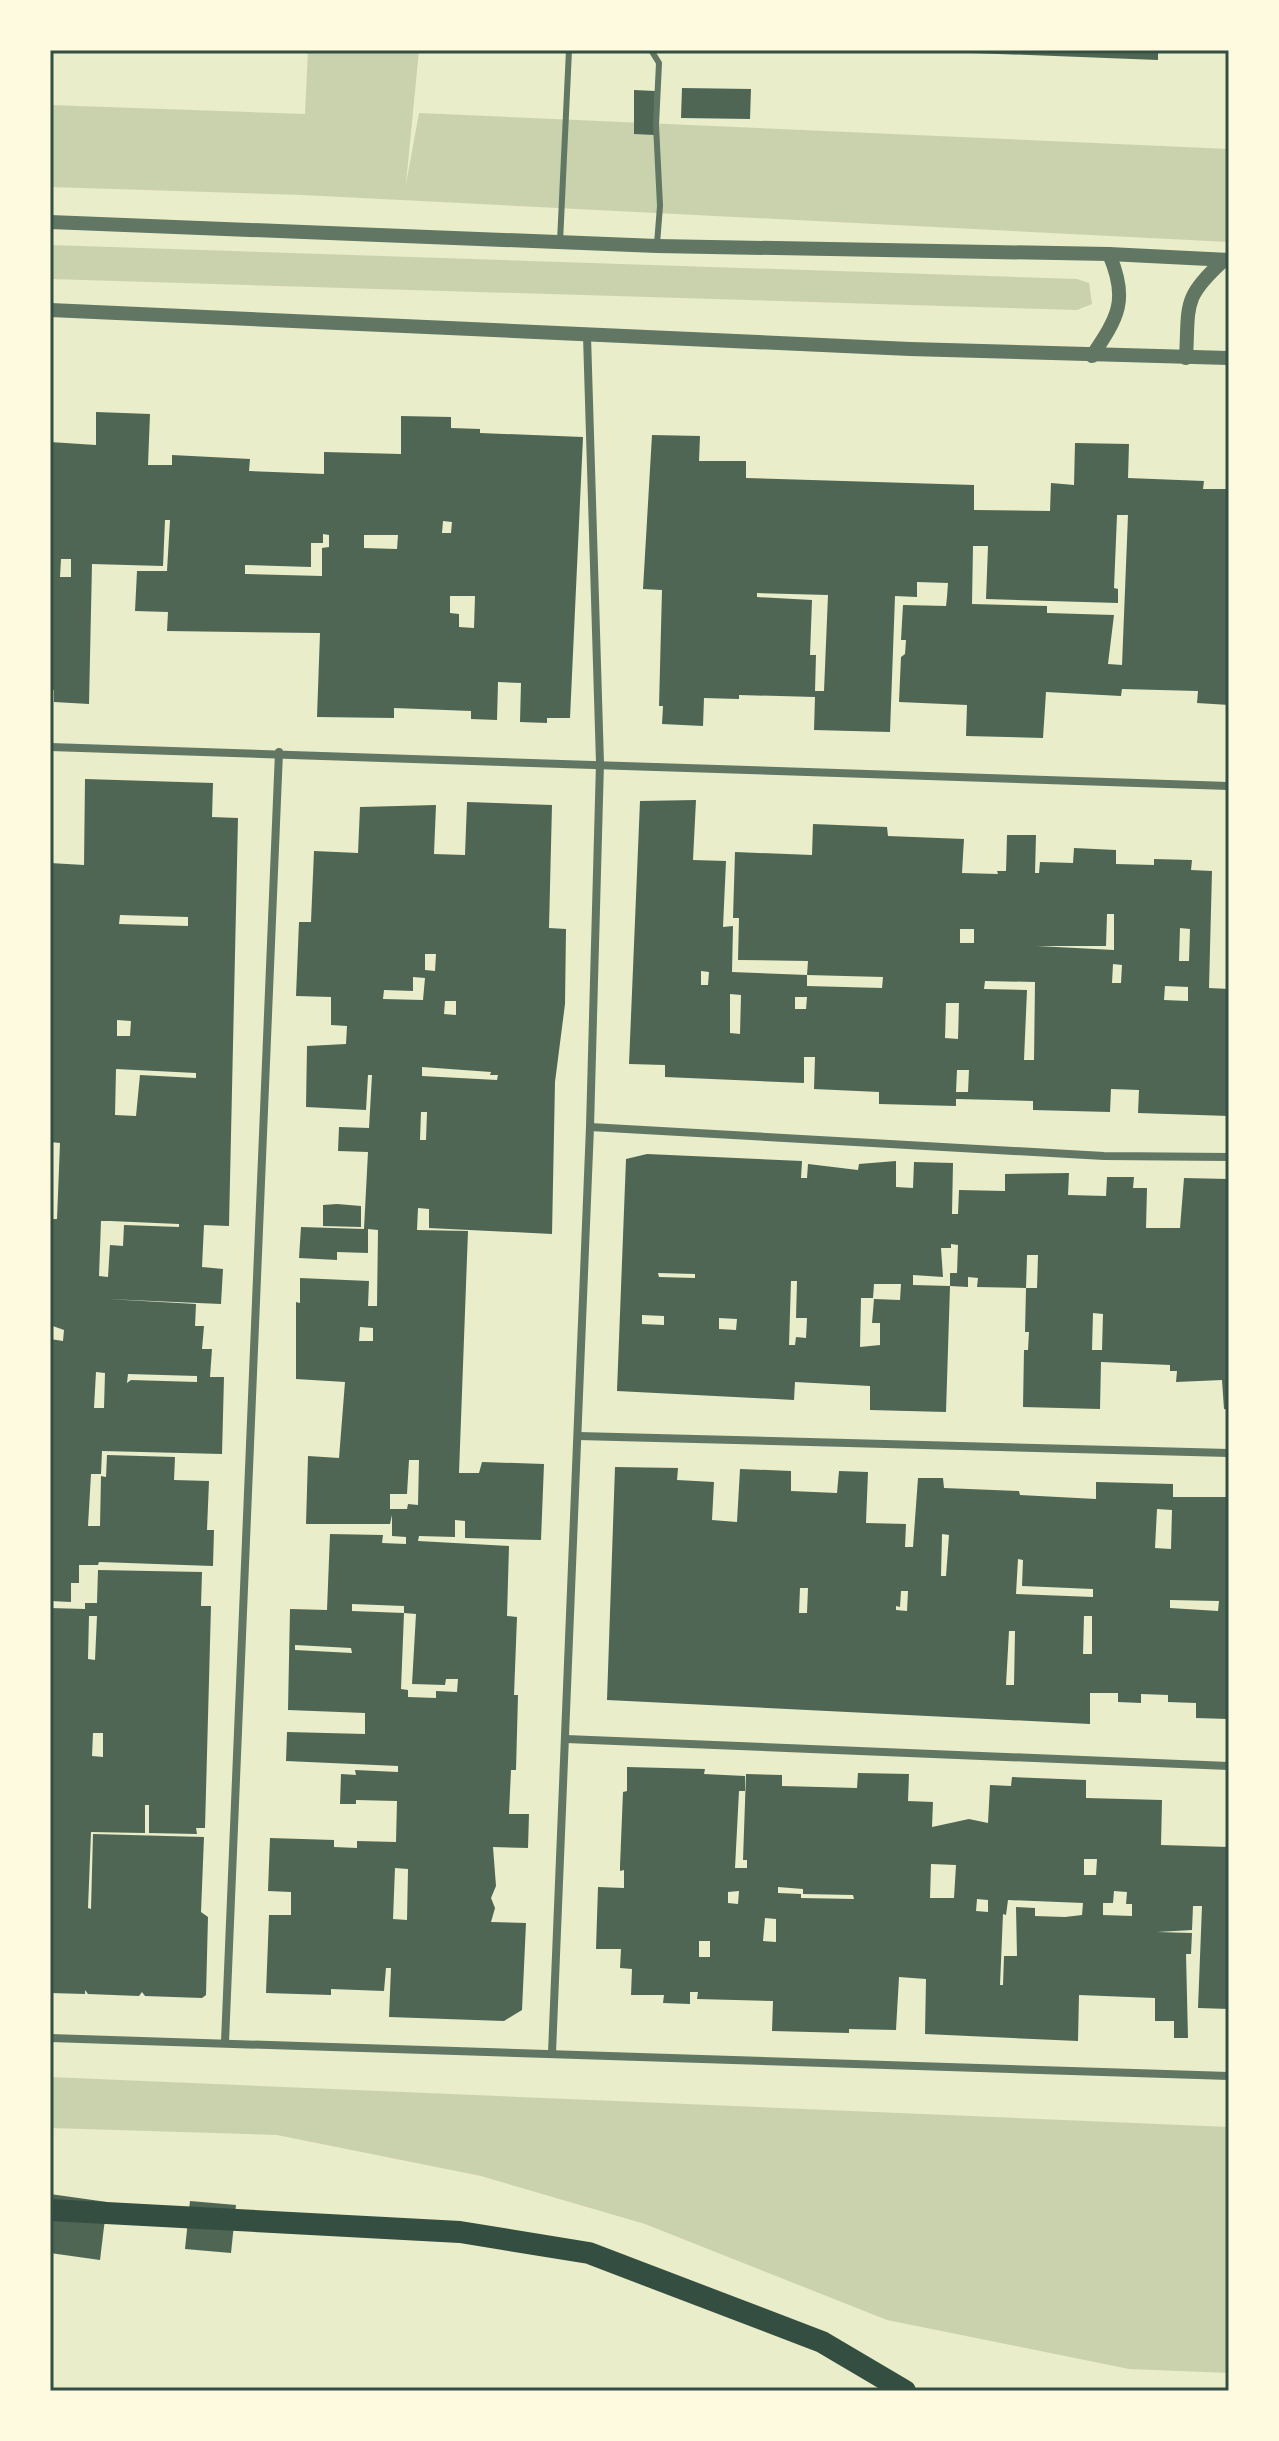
<svg xmlns="http://www.w3.org/2000/svg" width="1279" height="2441" font-family="Montserrat,sans-serif">
	<rect width="100%" height="100%" fill="#e9edc9"/>
	<!-- green -->
	<g fill="#cad2ad">
		<path d="M308,50H419L406,184L419,113L1229,149V242L302,195L50,187V105L305,114Z"/>
		<path d="M50,245L1077,279L1089,283L1092,304L1077,310L50,279Z"/>
		<path d="M50,2077L1229,2127V2373L1129,2369L887,2320L645,2224L481,2176L277,2135L50,2128Z"/>
	</g>
	<!-- building -->
	<g fill="#4f6655" fill-rule="evenodd">
		<path d="M895,50H1158V60Z"/>
		<path d="M682,88L751,89L750,119L681,118Z"/>
		<path d="M634,90L655,91L654,135L634,134Z"/>
		<path d="M96,412L150,414L148,465H172V455L250,459L249,471L324,474V452L401,454V416L451,417V428L480,429V433L583,437L570,718H547V723L520,722L521,683L498,682L497,720L471,719V711L394,708V718L317,717L320,633L167,631L168,612L135,611L137,571H167L170,520H165L163,566L92,564L89,704L54,702V690H50V442L96,445ZM443,521L452,522L451,533H442ZM323,534L329,535V547L322,548V576L245,574V565L311,567V543H323ZM364,535H398L397,549L364,548ZM61,559H71V577H60ZM450,596H475L474,628L459,627V614L450,613Z"/>
		<path d="M652,435L700,436L699,461H746V478L974,485V510L1050,511L1051,483L1074,485L1075,443L1129,444L1128,478L1204,481L1203,489H1229V705L1197,703L1198,691L1122,689L1121,696L1046,692L1043,738L966,736L967,705L899,702L901,657L905,654L906,640H901L903,605L946,606L947,597L948,583L917,582V597L895,596L890,732L814,730L815,697L739,695V699L704,698L703,726L662,724L663,706H659L662,590L643,589ZM1117,515H1128L1122,665L1108,664L1114,615L1047,613V606L972,604L973,546H988L986,599L1118,603V589L1114,588ZM757,593L828,595L824,691H815L816,655H810L812,600L757,597Z"/>
		<path d="M85,779L213,783L212,817L238,818L229,1226L204,1225L202,1267L223,1269L221,1304L107,1299L196,1304L195,1326H204L202,1349H212L210,1377H224L222,1454L102,1451L101,1474H91L88,1526H100L101,1476L106,1477L107,1455L175,1457L174,1480L209,1481L207,1530H214L213,1566L99,1562L98,1565H79V1583H71V1602L50,1601V1339L63,1341L64,1330L50,1325V1219H57L60,1143L50,1142V863L84,865ZM120,915L188,917V926L119,924ZM117,1020L131,1021L130,1036H117ZM116,1069L196,1073V1078L140,1075L136,1116L115,1115ZM101,1221H110L179,1224V1227L124,1225L123,1246L110,1245L108,1277L99,1276ZM96,1372L105,1373L104,1408H94ZM128,1374L197,1376V1382L131,1380L127,1383Z"/>
		<path d="M696,800L693,860L726,861L723,927L733,926L732,972L807,975V986L882,988L883,977L807,975L808,961L738,960L739,918H733L735,852L812,855L813,824L887,827L888,836L964,839L962,873L998,874L997,871H1006L1007,835H1036L1035,873H1039L1040,862L1073,863L1074,848L1116,850V864L1154,865V859L1192,860L1191,870L1212,871L1209,988L1229,989V1116L1138,1113L1139,1090L1111,1089L1110,1112L1033,1110V1101L956,1099V1106L879,1104V1092L814,1089L815,1057H804V1083L665,1077V1065L629,1064L640,801ZM1107,914H1114V950L1037,946H1106ZM1180,928L1190,929L1189,961H1179ZM960,929H974V943H960ZM1113,964L1122,965L1121,983H1112ZM701,971L709,972L708,985H701ZM985,981L1035,982L1034,1060H1024L1027,990L984,989ZM1165,986L1188,987V1001L1164,1000ZM730,994L741,995L740,1034L730,1033ZM795,997H807L806,1009H795ZM946,1003H959L958,1039L945,1038ZM957,1070H969L968,1092H956Z"/>
		<path d="M467,802L552,805L549,928L566,929L565,1004L555,1082L552,1234L429,1228V1209L418,1208L417,1230L468,1231L459,1473H479L482,1462L544,1464L541,1540L465,1538V1521L455,1520V1537L419,1536L418,1541L509,1546L507,1616L517,1617L514,1695H518L516,1770H511L509,1814H529L528,1848L493,1847L496,1886L491,1898L495,1908L491,1922L526,1923L522,2010L504,2021L389,2017L391,1968H386L384,1991L331,1989V1995L266,1993L269,1915H291V1892L268,1891L270,1838L334,1840V1847L357,1848V1841L396,1842L397,1801L356,1800V1804H340L341,1774L356,1775L355,1770L398,1772V1766L286,1761L287,1732L365,1734V1713L288,1710L290,1609L327,1610L330,1534L383,1535L382,1543L406,1544V1537L392,1536V1515L390,1524H306L308,1456L339,1458L345,1382L296,1379V1302L300,1303V1278L369,1281L368,1306H377L378,1230L368,1229V1253L337,1252V1260L299,1258L301,1227L364,1229L368,1152L338,1151L339,1127L369,1128L372,1075H368L366,1110L306,1107L307,1046L346,1044L347,1026L331,1025V997L296,996L299,922H311L314,851L358,853L360,807L436,805L434,854L465,855ZM425,954H436L435,971L425,970ZM413,977L425,978L423,1000L383,999L384,990L413,991ZM445,1001H456V1015L444,1014ZM422,1067L491,1072L490,1075H498L497,1080L422,1076ZM421,1112H427L426,1140H420ZM360,1327L373,1328V1341H359ZM409,1460H419L418,1505L408,1504L407,1509H390V1494H407ZM352,1604L404,1606V1613L416,1614L412,1684L445,1685L446,1679H458L457,1692L436,1691V1698L408,1697V1690L401,1689L404,1613L352,1611ZM295,1645L351,1648L352,1653L295,1650ZM395,1868L408,1869L407,1920L393,1919Z"/>
		<path d="M647,1154L802,1161L801,1178H807L808,1164L858,1170L859,1164L896,1161V1187L913,1188L914,1162L953,1163L952,1214H958L959,1190L1005,1191V1174L1069,1173L1068,1195L1106,1196L1107,1177H1134L1133,1188H1147L1146,1228H1180L1184,1178L1229,1179V1410L1224,1409L1222,1380L1176,1382L1177,1371H1170V1365L1101,1362L1100,1409L1023,1407L1024,1350H1028L1029,1332H1025L1026,1288H1037L1038,1255H1027L1026,1288L977,1287L978,1278L968,1277V1287L950,1286V1273H957L958,1245L951,1244V1248H941L943,1277L913,1275V1285L950,1286L946,1412L870,1410V1386L795,1382L794,1400L617,1391L626,1159ZM658,1273L695,1274V1278L659,1277ZM791,1281H797L796,1318H807L806,1338L796,1337L795,1345H789ZM874,1284H901L900,1300L874,1299L872,1323H880V1345L860,1347L861,1298H873ZM1093,1313L1103,1314L1102,1350H1092ZM642,1315L664,1316V1325L642,1324ZM719,1318L737,1319L736,1330L719,1329Z"/>
		<path d="M337,1204L361,1206V1227L323,1226V1205Z"/>
		<path d="M615,1467L678,1468L677,1480L714,1482L712,1520L737,1522L740,1469L791,1471V1491L837,1493L839,1471L868,1472L866,1523L906,1524L905,1547H913L918,1478H943L944,1488L1019,1491L1020,1495L1096,1499V1482L1173,1484V1497H1229L1228,1719L1196,1718V1703L1168,1702V1695L1141,1694V1703L1118,1702V1693H1090V1724L607,1700ZM1157,1509L1172,1510L1171,1549L1155,1548ZM942,1534L949,1535L946,1576H941ZM1018,1559L1023,1560L1022,1586L1093,1589V1597L1016,1594ZM800,1588H808L807,1613H799ZM901,1591H908L907,1611L896,1610V1606L900,1607ZM1170,1600L1219,1601L1218,1611L1170,1608ZM1084,1616H1092V1654H1083ZM1009,1631H1015L1014,1685H1006Z"/>
		<path d="M98,1570L202,1572L201,1606H211L205,1828H196L197,1834L149,1833V1805H145V1833L91,1832L88,1908L91,1909L93,1834L204,1837L201,1912L208,1917L206,1995L202,1998L145,1996L142,1992L139,1996L88,1994L85,1990V1994L50,1993V1608L85,1609V1603H97ZM89,1616H97L95,1660L88,1659ZM93,1733H103V1757L92,1756Z"/>
		<path d="M627,1767L705,1769L704,1774L745,1776V1791H739L735,1868H747V1860H743L746,1774L782,1775V1786L857,1788L858,1773L909,1774L908,1801L933,1802L932,1827L969,1819L988,1823L990,1785L1011,1786L1012,1777L1086,1780V1798L1162,1800L1161,1845L1229,1847V2009L1198,2008L1202,1906H1193L1192,1930L1157,1932L1192,1933L1191,1954H1186L1188,2038H1174V2021H1155V1998L1079,1995L1078,2041L925,2034L926,1979L899,1977L896,2030L849,2029V2033L772,2031L773,2001L697,1999L698,1992H690V2004L663,2003L664,1995H631L632,1969L620,1968L621,1949H596L598,1887L624,1888V1870L620,1871V1866L623,1792L627,1791ZM1084,1859H1097L1096,1875H1084ZM931,1864L956,1865L954,1898H930ZM778,1887L803,1889V1894L853,1895L854,1899L801,1898V1894L778,1893ZM739,1891L738,1904L728,1903V1892ZM1114,1891L1127,1892L1126,1904H1132V1916L1103,1915V1903H1113ZM977,1899L988,1900V1912L976,1911ZM1008,1900L1083,1903L1082,1915L1065,1917L1035,1916V1908L1016,1907L1017,1956H1004L1003,1985H1000L1003,1914L1006,1915ZM765,1918L776,1919V1942L763,1941ZM699,1941H710V1957H699Z"/>
		<path d="M50,2194L107,2202L100,2260L50,2253Z"/>
		<path d="M190,2201L236,2205L231,2253L185,2249Z"/>
	</g>
	<g fill="none" stroke-linecap="round" stroke-linejoin="round">
		<!-- service -->
		<g stroke="#617663" stroke-width="6">
			<path d="M651,50L659,63L656,125L660,206L657,244"/>
			<path d="M560,242L569,50"/>
		</g>
		<!-- minor -->
		<g stroke="#617663" stroke-width="8">
			<path d="M50,747L1229,786"/>
			<path d="M590,1127L1104,1156L1229,1157"/>
			<path d="M578,1436L1229,1453"/>
			<path d="M566,1739L1229,1766"/>
			<path d="M50,2038L1229,2076"/>
			<path d="M225,2042L279,752"/>
			<path d="M552,2053L590,1127L600,763L587,336"/>
		</g>
		<!-- tertiary -->
		<g stroke="#617663" stroke-width="14">
			<path d="M50,222L657,246L1109,254L1229,260"/>
			<path d="M50,310L910,349L1229,358"/>
			<path d="M1092,356C1118,317 1129,300 1109,254"/>
			<path d="M1186,358C1189,304 1182,298 1224,260"/>
		</g>
		<!-- trunk -->
		<path stroke="#344e41" stroke-width="22" d="M50,2210L460,2232L589,2253L822,2342L905,2391"/>
	</g>
	<!-- border -->
	<rect width="1279" height="2441" fill="none" stroke="#fefae0" stroke-width="104"/>
	<rect x="52" y="52" width="1175" height="2337" fill="none" stroke="#344e41" stroke-width="3"/>
</svg>
